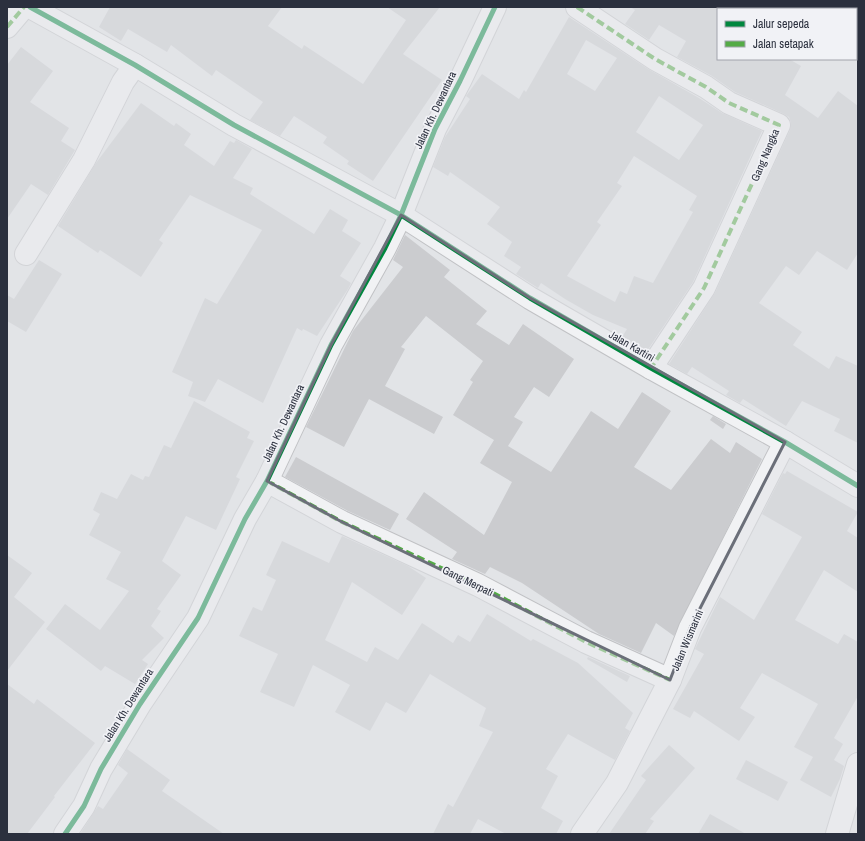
<svg xmlns="http://www.w3.org/2000/svg" width="865" height="841" font-family="'Archivo Narrow',sans-serif">
	<rect width="100%" height="100%" fill="#e2e4e7"/>
	<!-- building -->
	<g fill="#cbcccf" fill-rule="evenodd">
		<path d="M110,7H282L268,26L302,49L304,45L363,84L406,20L387,7H440L403,54L442,80L373,181L347,164L349,161L323,143L327,137L294,116L280,136L250,120L263,102L216,70L212,76L171,45L167,52L128,29L121,41L99,27Z"/>
		<path d="M630,7H718V59H789L801,66L785,95L818,118L838,91L858,106V253L847,270L817,251L799,275L786,266L759,303L802,332L793,345L829,369L836,356L858,366V443L834,431L840,419L802,401L786,426L743,399L740,403L726,395L729,391L692,367L687,374L669,364L715,293L790,130L791,123L789,117L784,114L735,92L712,76L677,57L686,41L659,25L649,40L625,24L635,10Z"/>
		<path d="M569,17L648,69L699,98L722,113L762,131L693,282L647,351L622,337L627,329L593,315L565,299L541,283L538,288L516,274L521,267L504,256L512,242L487,224L500,207L450,172L448,176L433,167L445,137L470,99L466,96L482,74L519,99L524,90L526,92ZM586,40L617,58L595,91L567,74ZM659,96L703,125L679,160L636,132ZM634,156L697,196L689,210L693,212L653,283L634,276L627,294L620,291L615,302L567,276L601,225L597,222L622,186L617,183Z"/>
		<path d="M21,47L53,71L30,102L69,128L61,141L75,150L48,195L31,184L7,219V65Z"/>
		<path d="M141,103L174,126L176,123L191,134L184,145L214,166L230,141L234,143L236,140L252,149L233,178L253,188L250,194L314,234L330,209L348,220L342,231L361,243L340,276L351,283L348,289L317,336L303,329L302,331L297,328L263,403L218,379L205,402L188,396L193,382L172,372L205,298L217,304L262,230L190,195L159,240L163,243L141,277L100,250L98,253L58,226L96,163Z"/>
		<path d="M405,235L450,270L444,277L487,311L476,324L509,345L523,324L574,359L549,397L534,387L514,417L523,422L508,446L551,472L591,411L618,429L642,392L671,411L634,467L671,490L711,439L730,453L736,442L762,459L674,636L656,623L641,653L599,634L522,583L490,567L485,574L452,559L457,552L406,519L424,492L484,535L512,482L480,463L494,440L453,415L473,382L470,380L483,361L426,316L401,347L405,349L385,386L443,417L434,434L369,399L344,447L306,427L353,331L403,267L393,260Z"/>
		<path d="M39,260L62,274L26,332L7,321V295L14,299Z"/>
		<path d="M194,401L250,432L247,438L254,441L236,477L240,479L216,530L186,516L162,561L181,575L157,609L161,611L151,626L164,638L142,660L148,664L135,684L105,666L101,671L46,629L65,604L100,630L129,591L106,579L121,552L89,535L100,514L93,510L101,492L117,499L131,474L143,480L145,476L149,477L164,445L171,448Z"/>
		<path d="M713,416L726,424L723,429L710,420Z"/>
		<path d="M296,457L399,514L390,530L348,511L285,477Z"/>
		<path d="M787,471L858,512L847,531L858,538V592L824,570L795,620L838,644L844,634L858,642V696L834,738L843,744L834,760L844,766L840,779L831,797L800,780L813,757L794,747L818,704L762,673L740,708L755,717L739,741L694,711L690,718L673,709L704,654L695,649L720,597L754,620L802,537L762,514L783,473L785,474Z"/>
		<path d="M342,536L408,566L426,578L402,615L352,582L325,640L367,662L375,647L398,660L422,623L453,643L458,635L470,642L487,614L531,641L533,639L578,663L633,713L625,728L630,731L615,760L568,734L546,769L558,776L541,808L563,821L556,834H506L478,819L470,834H433L448,804L453,807L493,732L479,726L486,708L430,674L406,713L386,702L370,731L335,712L350,685L313,665L294,707L260,692L278,654L239,636L253,607L262,611L276,580L266,575L282,541L329,563Z"/>
		<path d="M7,555L32,573L14,597L45,622L7,671Z"/>
		<path d="M588,657L630,676L627,682L587,659Z"/>
		<path d="M7,684L34,704L37,699L95,743L54,796L55,797L27,834H7Z"/>
		<path d="M669,745L695,768L650,819L654,821L645,834H609L646,780L641,776Z"/>
		<path d="M127,749L170,780L162,791L224,834H80L98,806L103,809L128,773L118,765Z"/>
		<path d="M746,760L788,782L778,801L736,779Z"/>
		<path d="M710,814L746,834H698Z"/>
	</g>
	<g fill="none" stroke-linecap="round" stroke-linejoin="round">
		<!-- minor casing -->
		<g stroke="#c1c2c5" stroke-width="24">
			<g id="minor">
				<path d="M30,7L135,65L234,125L401,215L530,298L651,368L785,442L858,486"/>
				<path d="M577,7L655,59L706,87L729,103L779,125L704,288L651,368"/>
				<path d="M7,27L24,7"/>
				<path d="M26,254L84,160L123,82L135,65"/>
				<path d="M267,481L342,522L478,585L586,642L670,680"/>
				<path d="M65,834L84,806L101,769L140,704L198,618L245,519L267,481L331,345L385,248L401,215L435,129L460,81L495,7"/>
				<path d="M582,834L617,783L670,680L690,628L785,442"/>
				<path d="M837,834L858,764"/>
			</g>
		</g>
		<!-- minor -->
		<use href="#minor" stroke="#f1f2f4" stroke-width="22"/>
		<!-- quiet -->
		<g stroke="#54ab46" stroke-width="4" stroke-dasharray="8 4" stroke-linecap="butt">
			<path d="M577,7L655,59L706,87L729,103L779,125L704,288L651,368"/>
			<path d="M7,27L24,7"/>
			<path d="M267,481L342,522L478,585L586,642L670,680"/>
		</g>
		<!-- cycleway casing -->
		<g stroke="#f1f2f6" stroke-width="8">
			<g id="cycleway">
				<path d="M30,7L135,65L234,125L401,215L530,298L651,368L785,442L858,486"/>
				<path d="M65,834L84,806L101,769L140,704L198,618L245,519L267,481L331,345L385,248L401,215L435,129L460,81L495,7"/>
			</g>
		</g>
		<!-- cycleway -->
		<use href="#cycleway" stroke="#00873e" stroke-width="5"/>
	</g>
	<!-- marked area -->
	<path d="M0 0H865V841H0ZM401,215L530,298L785,442L690,628L670,680L342,522L267,481L331,345Z" fill="#e2e4e7" fill-opacity=".55" fill-rule="evenodd"/>
	<path fill="none" stroke="#6b6f79" stroke-width="3" stroke-linejoin="round" d="M401,215L530,298L785,442L690,628L670,680L342,522L267,481L331,345Z"/>
	<g text-anchor="middle" stroke-width="3.5" stroke-linejoin="round" paint-order="stroke">
		<!-- street labels -->
		<g font-size="11" fill="#2b303e" stroke="#f1f2f6">
			<text transform="translate(435 110) rotate(-65)" y="4">Jalan Kh. Dewantara</text>
			<text transform="translate(765 155) rotate(-67)" y="4">Gang Nangka</text>
			<text transform="translate(632 346) rotate(30)" y="4">Jalan Kartini</text>
			<text transform="translate(283 423) rotate(-65)" y="4">Jalan Kh. Dewantara</text>
			<text transform="translate(468 581) rotate(26)" y="4">Gang Merpati</text>
			<text transform="translate(687 640) rotate(-67)" y="4">Jalan Wismarini</text>
			<text transform="translate(128 705) rotate(-58)" y="4">Jalan Kh. Dewantara</text>
		</g>
	</g>
	<!-- border -->
	<rect width="865" height="841" fill="none" stroke="#2b303e" stroke-width="16"/>
	<!-- legend -->
	<rect x="717" y="8" width="140" height="52" fill="#f1f2f6" stroke="#a2a4ac"/>
	<rect x="725" y="21" width="20" height="6" fill="#00873e" stroke="#a2a4ac"/>
	<text x="753" y="28" font-size="12" fill="#2b303e">Jalur sepeda</text>
	<rect x="725" y="41" width="20" height="6" fill="#54ab46" stroke="#a2a4ac"/>
	<text x="753" y="48" font-size="12" fill="#2b303e">Jalan setapak</text>
</svg>
